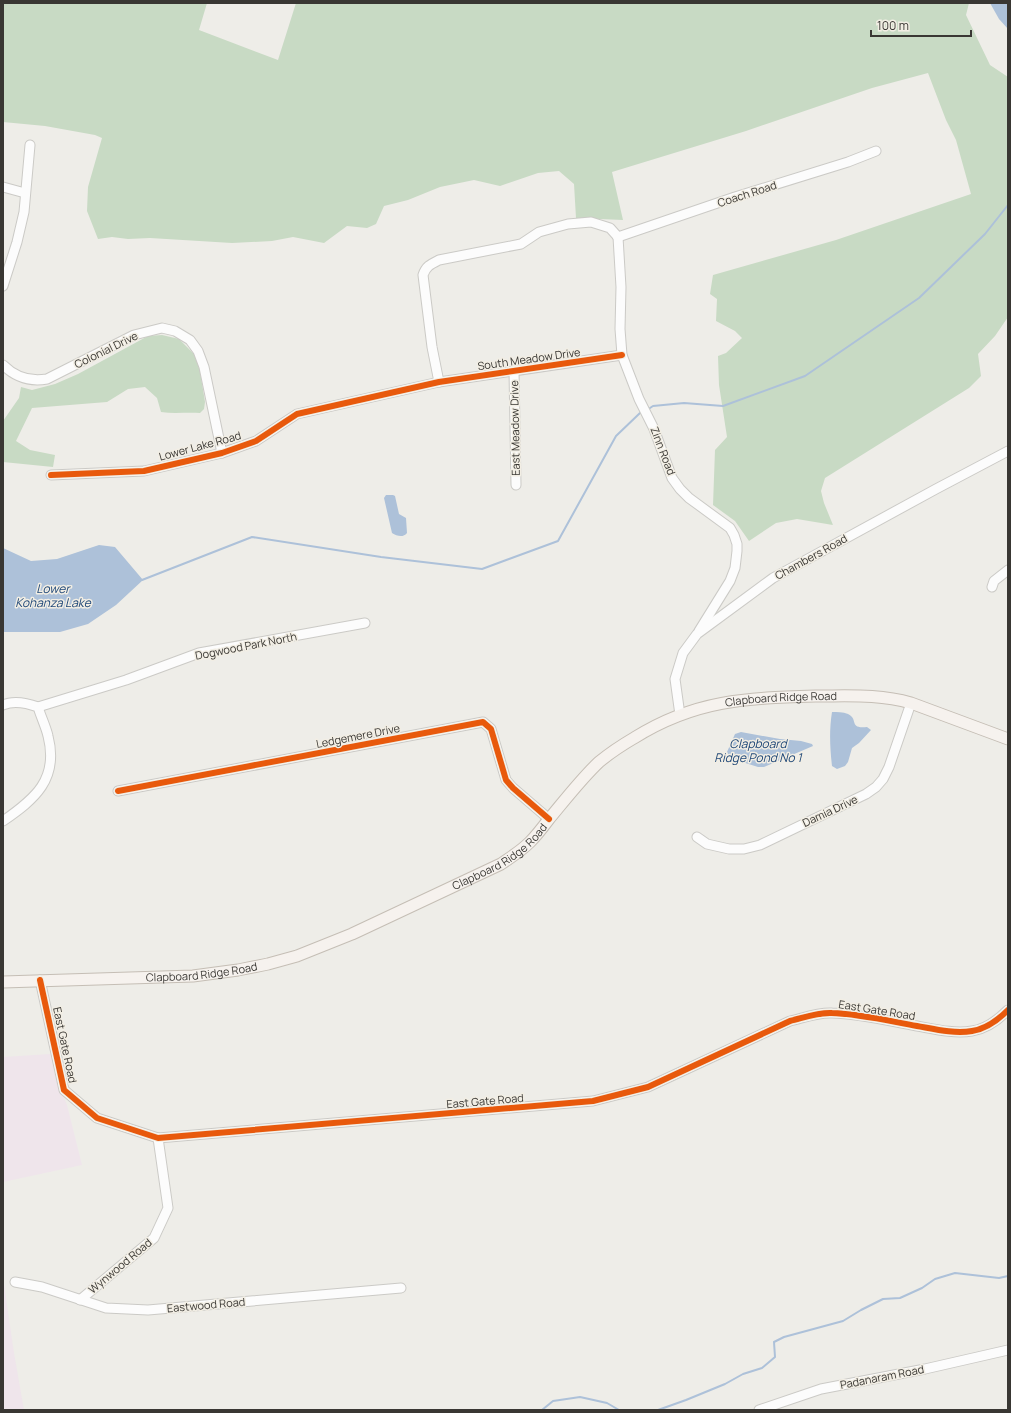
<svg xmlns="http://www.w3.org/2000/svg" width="1011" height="1413" font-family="Manrope,sans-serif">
	<rect width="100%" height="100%" fill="#eeede8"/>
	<!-- education -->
	<g fill="#efe5eb">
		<path d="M50,1054L56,1079L67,1105L82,1165L3,1182V1057Z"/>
		<path d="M3,1277L14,1353L24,1410H3Z"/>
	</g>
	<!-- green -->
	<g fill="#c8dac4">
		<path d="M3,3H207L199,30L278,60L296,3H969L966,15L990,65L1008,77V317L995,336L978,354L981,376L969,388L825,478L821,491L824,503L833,525L797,519L776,523L749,541L735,521L713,505L715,450L727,437L719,385L718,356L726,353L742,338L735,331L716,321L717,299L710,294L713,275L836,240L971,194L956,140L946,120L928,73L872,88L746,131L612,172L623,220L576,218L574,184L559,171L538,173L500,186L474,180L440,187L408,200L384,206L376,224L367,228L347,226L324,243L293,237L272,241L232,243L150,238L128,239L112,237L98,239L87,211L88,187L102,138L95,135L45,126L3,122Z"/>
		<path d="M162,335L179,339L194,354L200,371L205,402L204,409L200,413C187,412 174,414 161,412L157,398L145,387L128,389L107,402L32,408L16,441L30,450L55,455L53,467L3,462V421L19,398L21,387L32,390L55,384L78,374L148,336Z"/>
	</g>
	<!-- water -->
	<g fill="#adc1d9">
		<path d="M990,3H1008V29L999,19Z"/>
		<path d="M386,495H393L395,496L399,514L406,518L407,533C403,538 397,536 392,533L384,498Z"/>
		<path d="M99,545L115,547L143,580L116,605L88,624L60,632H3V548L31,561L57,559Z"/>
		<path d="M832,712C837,712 843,712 848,714C859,719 848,729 867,727L871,730L859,743L852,748L848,762L845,766L837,769L832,766C830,748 829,731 832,712Z"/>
		<path d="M741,732L780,739L801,741L812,744L813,746L764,767H758L739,761L729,756L727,752L735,734Z"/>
	</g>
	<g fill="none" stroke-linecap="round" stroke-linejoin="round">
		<!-- stream -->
		<g stroke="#adc1d9" stroke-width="2">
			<path d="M650,408L653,406L684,403L723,406L805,376L919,298L985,234L1008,205"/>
			<path d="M142,580L252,537L381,557L482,569L558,541L616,436L640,413"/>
			<path d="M542,1410L553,1401L580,1397L607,1403L619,1410"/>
			<path d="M658,1410L686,1400L725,1384L743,1374L762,1368L775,1357L774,1342L784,1337L843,1321L861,1310L883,1299L900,1298L922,1288L935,1279L955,1273L999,1278L1008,1276"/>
		</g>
		<!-- minor casing -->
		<g stroke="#cbcac6" stroke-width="11">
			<g id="minor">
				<path d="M3,187L25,193"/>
				<path d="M618,237L621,287L620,329L622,355L639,399L654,429L672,478L680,489L689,498L730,528L734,535L737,544V551L735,568L730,581L699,631"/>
				<path d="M618,237L735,197L848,162L876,151"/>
				<path d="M3,286L17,242L24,212L30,145"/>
				<path d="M3,365C15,377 30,382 47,379L134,335L162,328L175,331L190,340L198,351L204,367L222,453"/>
				<path d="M514,371L516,485"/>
				<path d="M439,382L432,347L423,275C426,266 431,264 439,260L521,244L539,232L568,224L591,222L610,228L618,237"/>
				<path d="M51,475L144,471L222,453L256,441L297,414L439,382L622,355"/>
				<path d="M992,587L994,581L1008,570"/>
				<path d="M3,705C14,700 27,703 38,707C41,717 46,727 48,736C59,779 35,799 3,821"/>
				<path d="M38,707L126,680L199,653L365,623"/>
				<path d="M680,715L675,679L683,653L697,634L773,578L936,489L1008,451"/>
				<path d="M118,791L483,722L491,729L506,780L513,788L549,819"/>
				<path d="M697,837L707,844L729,849H744L760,845L866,794L876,787L883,779L889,767L911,703"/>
				<path d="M40,980L64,1090L97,1118L158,1138L593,1101L648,1087L790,1021C803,1018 819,1012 832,1013C861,1014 889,1021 917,1026C934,1029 954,1034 972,1031C986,1029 998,1020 1008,1010"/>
				<path d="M15,1282L42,1287L106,1308L148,1310L401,1288"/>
				<path d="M80,1300L154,1238L168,1208L158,1138"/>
				<path d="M759,1410L821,1389L925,1369L1008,1350"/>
			</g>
		</g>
		<!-- major casing -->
		<g stroke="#c5beb5" stroke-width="13">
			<g id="major">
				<path id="s1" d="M3,982L193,976L238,970L268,964L297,956L352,934L501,864C511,857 521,851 530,842C537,835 543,827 549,819C565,800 581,779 599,762C610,753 622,745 634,738C696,699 748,698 818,696C850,696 880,694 911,703L1008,739"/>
			</g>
		</g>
		<!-- minor -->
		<use href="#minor" stroke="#fcfcfc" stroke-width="9"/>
		<!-- major -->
		<use href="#major" stroke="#f6f2ee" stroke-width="11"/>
		<!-- cycleway casing -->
		<g stroke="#f2eee4" stroke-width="8">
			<g id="cycleway">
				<path d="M51,475L144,471L222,453L256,441L297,414L439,382L622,355"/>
				<path d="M118,791L483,722L491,729L506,780L513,788L549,819"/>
				<path d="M40,980L64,1090L97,1118L158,1138L593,1101L648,1087L790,1021C803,1018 819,1012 832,1013C861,1014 889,1021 917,1026C934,1029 954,1034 972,1031C986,1029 998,1020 1008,1010"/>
			</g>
		</g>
		<!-- cycleway -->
		<use href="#cycleway" stroke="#e8590c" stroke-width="6"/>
	</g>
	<g text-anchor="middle" stroke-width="3" stroke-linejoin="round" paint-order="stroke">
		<!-- street labels -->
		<g font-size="11" fill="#393733" stroke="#f2eee4">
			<text transform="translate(747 194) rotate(-18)" y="4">Coach Road</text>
			<text transform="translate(106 350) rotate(-26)" y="4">Colonial Drive</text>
			<text transform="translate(529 359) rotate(-8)" y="4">South Meadow Drive</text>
			<text transform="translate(515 428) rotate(-91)" y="4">East Meadow Drive</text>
			<text transform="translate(200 446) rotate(-15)" y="4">Lower Lake Road</text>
			<text transform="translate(663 451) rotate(69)" y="4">Zinn Road</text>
			<text transform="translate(811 557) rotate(-29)" y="4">Chambers Road</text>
			<text transform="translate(246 646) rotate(-11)" y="4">Dogwood Park North</text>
			<text dy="4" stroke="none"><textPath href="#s1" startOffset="859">Clapboard Ridge Road</textPath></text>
			<text transform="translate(358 736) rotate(-11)" y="4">Ledgemere Drive</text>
			<text transform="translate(830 811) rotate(-25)" y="4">Damia Drive</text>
			<text dy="4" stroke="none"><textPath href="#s1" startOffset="523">Clapboard Ridge Road</textPath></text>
			<text dy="4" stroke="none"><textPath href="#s1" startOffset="199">Clapboard Ridge Road</textPath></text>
			<text transform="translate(877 1010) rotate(9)" y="4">East Gate Road</text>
			<text transform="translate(65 1045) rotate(78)" y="4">East Gate Road</text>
			<text transform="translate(485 1101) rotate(-5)" y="4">East Gate Road</text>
			<text transform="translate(120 1266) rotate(-40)" y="4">Wynwood Road</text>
			<text transform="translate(206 1305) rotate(-5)" y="4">Eastwood Road</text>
			<text transform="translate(882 1377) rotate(-11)" y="4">Padanaram Road</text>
		</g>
		<!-- water labels -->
		<g font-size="12" font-style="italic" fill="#214979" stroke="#f2eee4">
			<text x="53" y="593">Lower<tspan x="53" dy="14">Kohanza Lake</tspan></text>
			<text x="758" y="748">Clapboard<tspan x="758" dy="14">Ridge Pond No 1</tspan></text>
		</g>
	</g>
	<!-- border -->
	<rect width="1011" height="1413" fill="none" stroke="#393733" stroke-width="8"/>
	<!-- scale -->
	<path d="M871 30v6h100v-6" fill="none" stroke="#393733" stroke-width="2"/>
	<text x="877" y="30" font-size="12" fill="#393733" stroke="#f2eee4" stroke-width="3" paint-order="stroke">100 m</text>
</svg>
